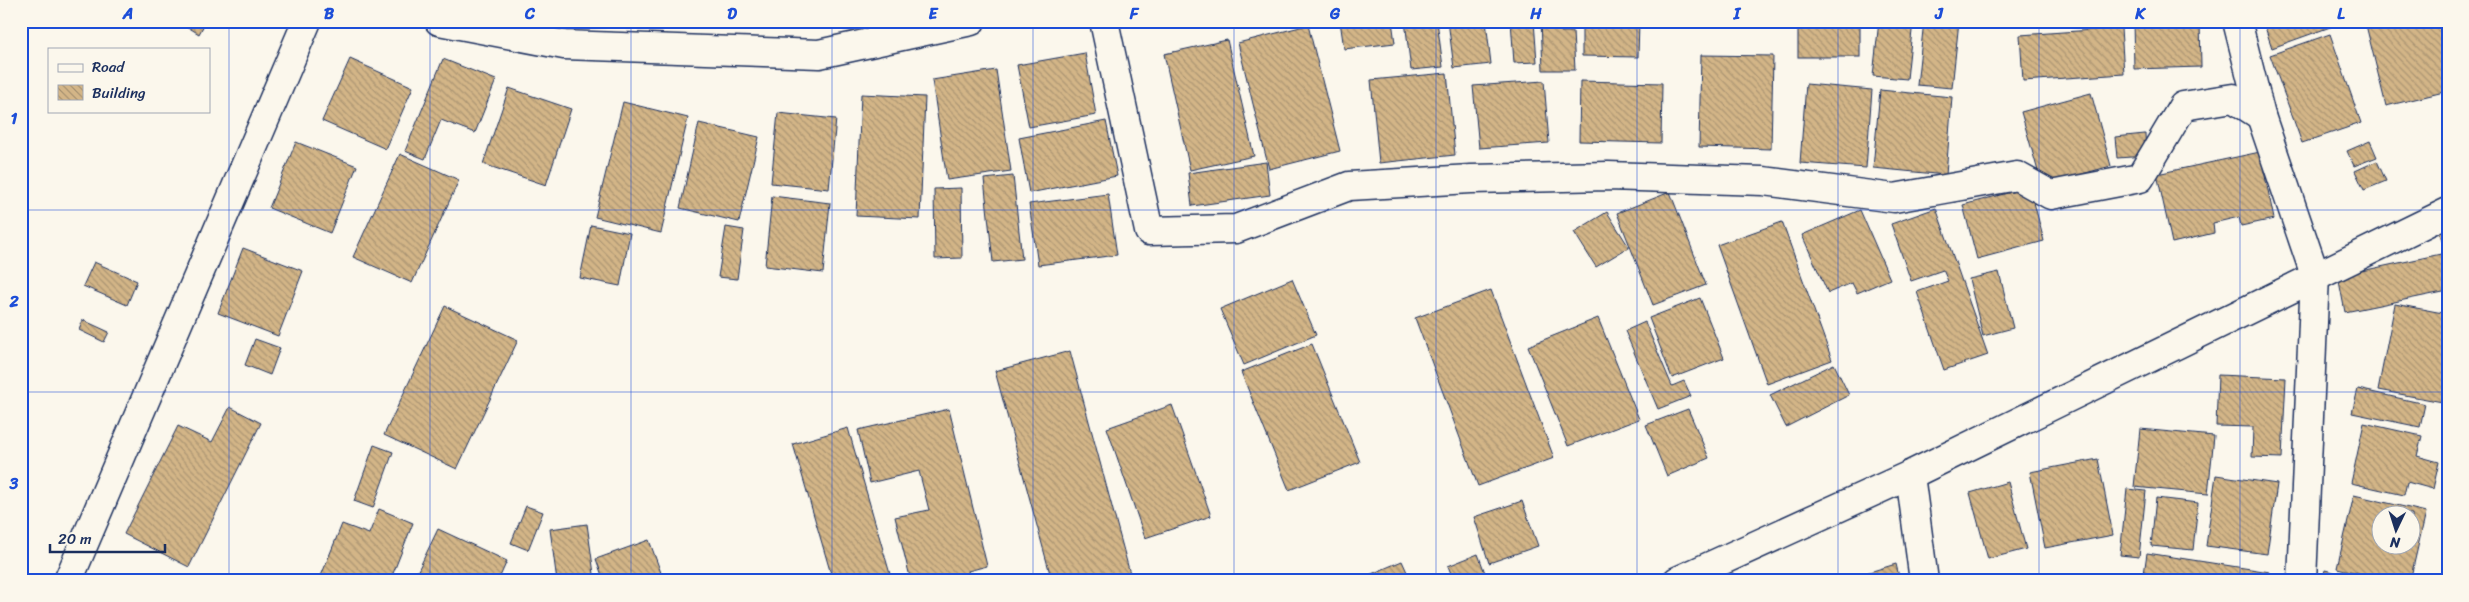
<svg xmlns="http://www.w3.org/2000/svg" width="2469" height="602" font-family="Sriracha,sans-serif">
	<defs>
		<pattern id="building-back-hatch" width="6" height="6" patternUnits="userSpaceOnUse" patternTransform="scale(1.25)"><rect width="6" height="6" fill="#d3b587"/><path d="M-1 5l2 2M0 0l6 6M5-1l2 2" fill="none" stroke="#aa9472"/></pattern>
	</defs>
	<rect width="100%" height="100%" fill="#fbf7ec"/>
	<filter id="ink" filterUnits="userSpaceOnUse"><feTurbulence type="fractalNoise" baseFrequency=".02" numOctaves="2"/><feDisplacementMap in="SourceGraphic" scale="10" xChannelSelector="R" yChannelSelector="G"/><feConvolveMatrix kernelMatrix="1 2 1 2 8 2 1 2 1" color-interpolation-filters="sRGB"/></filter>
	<g filter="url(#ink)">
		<!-- building -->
		<g fill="url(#building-back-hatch)" stroke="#1b2f5e" fill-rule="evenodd">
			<path d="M178,21H206L199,34Z"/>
			<path d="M1340,21H1392L1395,43L1344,49Z"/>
			<path d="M1405,21H1437L1443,67L1411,70Z"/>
			<path d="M1448,21H1486L1491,64L1454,68Z"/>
			<path d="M1511,21H1534L1537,62L1514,63Z"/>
			<path d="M1541,21H1560L1561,32H1573L1575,70H1543Z"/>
			<path d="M1582,21H1639L1638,57L1582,56Z"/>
			<rect x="1798" y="21" width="62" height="36"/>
			<path d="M1879,21H1913L1907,79L1873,76Z"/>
			<path d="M1924,21H1959L1952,88L1917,85Z"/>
			<path d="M2133,21H2200L2201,67L2134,69Z"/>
			<path d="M2263,21H2331L2333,26L2272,48Z"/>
			<path d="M2365,21H2448V91L2386,106Z"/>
			<path d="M1308,25L1340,151L1269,169L1238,43Z"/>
			<path d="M2121,28L2124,74L2023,81L2020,35Z"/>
			<path d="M2330,34L2361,123L2302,143L2270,55Z"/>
			<path d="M1227,40L1254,156L1190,170L1164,54Z"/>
			<path d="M1085,53L1096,115L1029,127L1017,65Z"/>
			<path d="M1701,55L1773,56L1771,149L1699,147Z"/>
			<path d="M350,59L413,87L386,149L322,121Z"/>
			<path d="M443,59L496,80L475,133L441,120L425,159L405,151Z"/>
			<path d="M996,70L1011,171L947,180L932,80Z"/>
			<path d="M1447,73L1455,155L1379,163L1371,80Z"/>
			<path d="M1544,81L1549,143L1479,148L1473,86Z"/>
			<path d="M1580,81L1662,83L1661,143L1579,141Z"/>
			<path d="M1806,84L1872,90L1866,168L1800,163Z"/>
			<path d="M509,88L571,109L546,185L483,164Z"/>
			<path d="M1880,90L1952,97L1946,175L1873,168Z"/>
			<path d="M2091,93L2111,166L2042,185L2021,112Z"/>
			<path d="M861,94L925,97L920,219L856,216Z"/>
			<path d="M623,102L688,118L661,233L595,217Z"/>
			<path d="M778,113L836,119L829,189L771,183Z"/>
			<path d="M1106,121L1117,176L1029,193L1019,138Z"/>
			<path d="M699,123L759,137L739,222L680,208Z"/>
			<path d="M2145,134L2146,156L2117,158L2115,137Z"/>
			<path d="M2370,141L2377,157L2354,166L2347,151Z"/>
			<path d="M296,142L357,166L330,233L269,208Z"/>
			<path d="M2260,152L2274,219L2241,226L2239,217L2213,223L2214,233L2172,243L2157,174Z"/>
			<path d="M400,154L459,180L412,283L353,257Z"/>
			<path d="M2377,161L2386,181L2364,190L2355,171Z"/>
			<path d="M1266,162L1270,195L1192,206L1188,173Z"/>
			<path d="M1013,176L1022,259L993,262L984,179Z"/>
			<path d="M2030,187L2044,241L1977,259L1963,205Z"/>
			<path d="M961,188L962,258L935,259L934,189Z"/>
			<path d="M1670,192L1706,285L1653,305L1617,213Z"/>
			<path d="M1108,194L1117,255L1038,265L1029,204Z"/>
			<path d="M772,196L830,203L823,273L765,266Z"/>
			<path d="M1936,208L1988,355L1944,370L1917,292L1948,281L1943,270L1911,281L1891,224Z"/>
			<path d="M1860,210L1890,279L1857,293L1852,283L1828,293L1802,235Z"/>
			<path d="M1607,212L1629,247L1596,267L1574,232Z"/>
			<path d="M1782,222L1832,360L1767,384L1717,245Z"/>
			<path d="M591,225L630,233L620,286L580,278Z"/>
			<path d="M2448,225V259L2438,228Z"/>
			<path d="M726,227L744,230L737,279L718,277Z"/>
			<path d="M243,248L303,271L278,336L218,313Z"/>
			<path d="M2441,254L2448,291L2345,312L2338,276Z"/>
			<path d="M94,262L137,281L127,305L83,286Z"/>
			<path d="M1999,272L2013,328L1983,336L1969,279Z"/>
			<path d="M1292,279L1316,335L1244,365L1220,309Z"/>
			<path d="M1491,290L1554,458L1478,486L1415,318Z"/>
			<path d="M1700,298L1724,358L1672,378L1649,318Z"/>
			<path d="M2395,304L2448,314V403L2378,390Z"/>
			<path d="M445,306L518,340L457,469L384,435Z"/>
			<path d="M1598,318L1639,419L1568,446L1528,346Z"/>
			<path d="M83,320L109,332L104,342L79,330Z"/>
			<path d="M1645,322L1672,386L1684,381L1691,396L1658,409L1625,331Z"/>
			<path d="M255,339L280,348L270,375L245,365Z"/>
			<path d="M1312,344L1360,462L1289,490L1241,372Z"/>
			<path d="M1070,351L1132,581H1052L995,371Z"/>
			<path d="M1834,364L1849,395L1786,427L1770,395Z"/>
			<path d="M2218,375L2286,378L2282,458L2252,457L2253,427L2216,426Z"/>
			<path d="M2358,389L2425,404L2420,427L2352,413Z"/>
			<path d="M1172,405L1211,516L1145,538L1107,428Z"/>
			<path d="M230,407L261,423L189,567L124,534L178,426L212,442Z"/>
			<path d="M949,409L987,566L968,571L971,581L933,579L911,581L895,517L929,510L919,471L870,483L858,430Z"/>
			<path d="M1688,409L1709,458L1667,476L1646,425Z"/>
			<path d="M2364,423L2422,436L2417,456L2439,462L2433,489L2407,482L2404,495L2351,483Z"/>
			<path d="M848,428L892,581H833L793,444Z"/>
			<path d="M2140,429L2214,436L2208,494L2134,487Z"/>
			<path d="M374,445L393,452L373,508L354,501Z"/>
			<path d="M2098,459L2113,535L2045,548L2030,472Z"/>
			<path d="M2216,475L2277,484L2267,554L2206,546Z"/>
			<path d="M2008,482L2026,549L1988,559L1970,493Z"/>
			<path d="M2127,489L2146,491L2139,557L2120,555Z"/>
			<path d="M2354,495L2426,512L2410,581H2392L2337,568ZM2382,514H2412V544H2382Z"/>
			<path d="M2156,498L2198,503L2193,550L2151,546Z"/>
			<path d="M1522,501L1538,546L1489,563L1474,517Z"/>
			<path d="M526,506L543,512L528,550L511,543Z"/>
			<path d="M379,509L413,523L390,581H319L342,524L369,534Z"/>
			<path d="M587,524L595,581H557L550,529Z"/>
			<path d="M438,529L507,561L498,581H413Z"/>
			<path d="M649,540L664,581H604L596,559Z"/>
			<path d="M2147,553L2270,572L2268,581H2143Z"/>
			<path d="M1478,554L1488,581H1454L1448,566Z"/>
			<path d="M1402,561L1411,581H1364L1362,578Z"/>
			<path d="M1896,564L1900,581H1839Z"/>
			<path d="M2325,570L2368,581H2322Z"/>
		</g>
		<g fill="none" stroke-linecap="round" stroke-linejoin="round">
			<!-- minor casing -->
			<g stroke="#1b2f5e" stroke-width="31">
				<g id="minor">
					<path d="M439,21L564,45L819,54L971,21"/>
					<path d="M1104,21L1149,231L1236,229L1349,186L1471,179L1608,176L1763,181L1894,198L2017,176L2051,195L2140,178L2183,106L2233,98L2261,116"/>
					<path d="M2237,21L2261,116L2315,275L2302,581"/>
					<path d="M1910,475L1924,581"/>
					<path d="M68,581L307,21"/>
				</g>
			</g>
			<!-- secondary casing -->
			<g stroke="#1b2f5e" stroke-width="31">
				<path id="secondary" d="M1677,581L1910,475L2448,212"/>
			</g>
			<!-- minor -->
			<use href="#minor" stroke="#fbf7ec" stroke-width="28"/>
			<!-- secondary -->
			<use href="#secondary" stroke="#fbf7ec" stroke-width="28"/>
		</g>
	</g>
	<!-- grid -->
	<path fill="none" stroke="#1d4ed8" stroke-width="1" stroke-opacity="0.55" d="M229,21V581M430,21V581M631,21V581M832,21V581M1033,21V581M1234,21V581M1436,21V581M1637,21V581M1838,21V581M2039,21V581M2240,21V581M21,210H2448M21,392H2448"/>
	<!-- margin -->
	<rect width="2469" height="602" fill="none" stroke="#fbf7ec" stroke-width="55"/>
	<!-- legend -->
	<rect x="48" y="48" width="162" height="65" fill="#fbf7ec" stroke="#a1a7b3"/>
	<rect x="58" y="64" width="25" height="8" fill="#fbf7ec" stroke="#a1a7b3"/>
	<text x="92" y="72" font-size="15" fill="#1b2f5e">Road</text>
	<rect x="58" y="85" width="25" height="15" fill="url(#building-back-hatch)" stroke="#a1a7b3"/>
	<text x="92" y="98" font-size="15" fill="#1b2f5e">Building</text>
	<!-- north arrow -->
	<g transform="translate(2396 530) rotate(184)"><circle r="24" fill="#fbf7ec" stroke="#a1a7b3"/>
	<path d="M0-4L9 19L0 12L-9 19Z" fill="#1b2f5e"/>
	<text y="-8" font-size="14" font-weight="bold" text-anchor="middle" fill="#1b2f5e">N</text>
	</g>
	<!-- scale -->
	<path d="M50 544v8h115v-8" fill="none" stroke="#1b2f5e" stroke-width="2.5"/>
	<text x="58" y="544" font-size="15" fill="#1b2f5e" stroke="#fbf7ec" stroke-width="4" paint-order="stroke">20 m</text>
	<rect x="28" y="28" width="2414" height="546" fill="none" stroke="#1d4ed8" stroke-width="2"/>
	<g font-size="16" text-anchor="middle" font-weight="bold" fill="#1d4ed8">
		<text x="128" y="19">A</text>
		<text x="329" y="19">B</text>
		<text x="530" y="19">C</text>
		<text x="732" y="19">D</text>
		<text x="933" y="19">E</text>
		<text x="1134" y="19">F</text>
		<text x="1335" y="19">G</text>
		<text x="1536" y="19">H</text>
		<text x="1737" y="19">I</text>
		<text x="1939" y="19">J</text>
		<text x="2140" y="19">K</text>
		<text x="2341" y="19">L</text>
		<text x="14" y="124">1</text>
		<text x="14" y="307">2</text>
		<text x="14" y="489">3</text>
	</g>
</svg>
